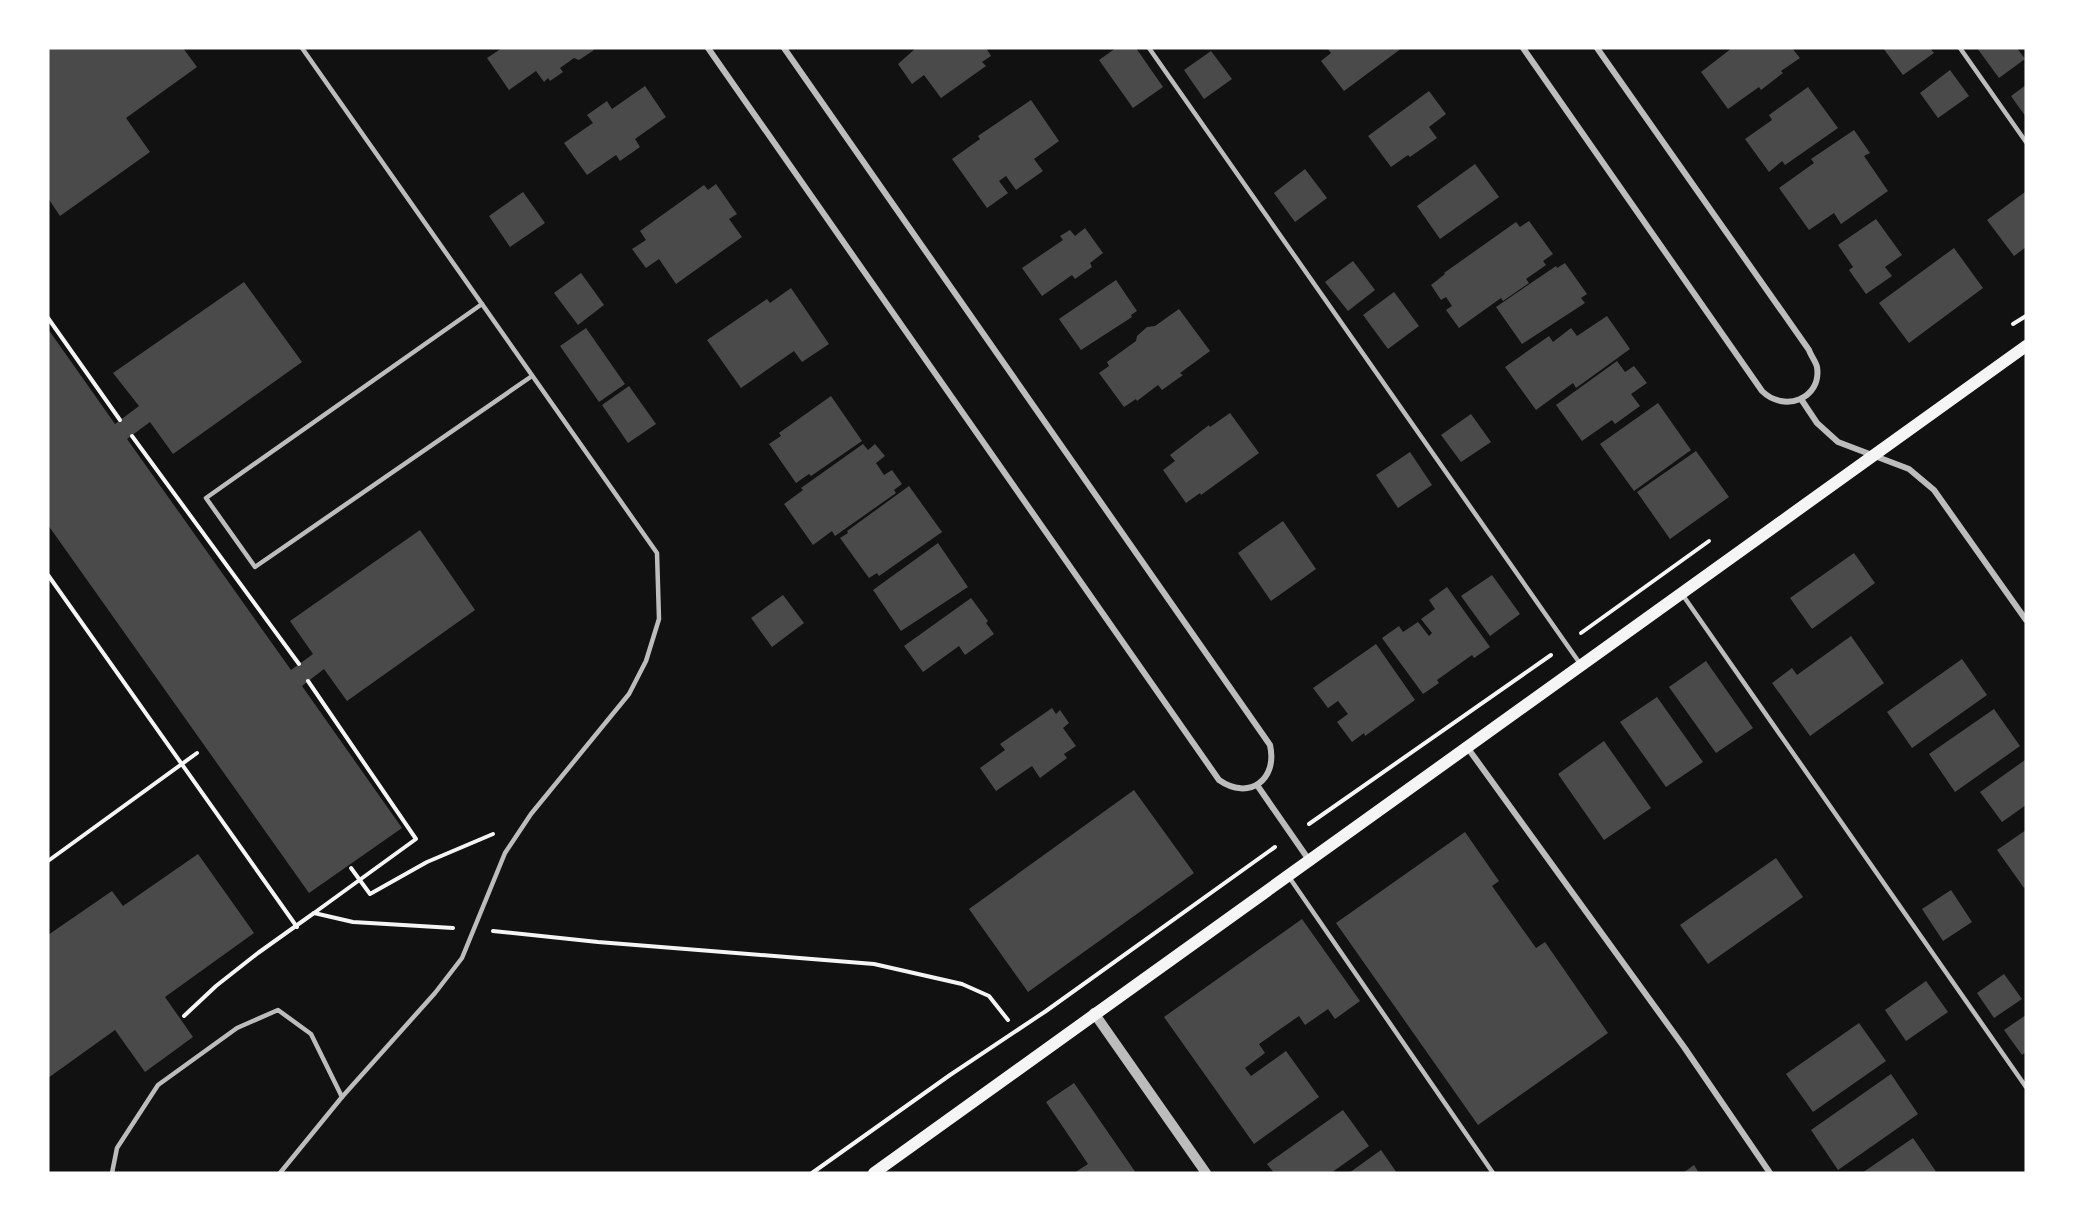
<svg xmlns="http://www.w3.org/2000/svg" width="2074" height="1221" font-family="Roboto,sans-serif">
	<rect width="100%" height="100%" fill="#111"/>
	<!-- building -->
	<g fill="#4a4a4a">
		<path d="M48,48H183L197,67L126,118L150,152L60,216L48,198Z"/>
		<path d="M502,48H593L594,50L579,60L574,58L560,68L563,72L550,81L548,78L544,82L536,71L509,90L487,58Z"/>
		<path d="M916,48H986L991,56L982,62L986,66L941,98L924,75L912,84L898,64Z"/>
		<path d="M1116,48H1136L1163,87L1133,108L1099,60Z"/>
		<path d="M1327,48H1402L1344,91L1321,61L1331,53Z"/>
		<path d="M1732,48H1792L1800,58L1781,71L1783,73L1761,90L1759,87L1728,109L1701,72Z"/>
		<path d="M1883,48H1930L1934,53L1903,75Z"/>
		<path d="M1977,48H2017L2025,59L1999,78Z"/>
		<path d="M1211,51L1232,79L1204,99L1184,70Z"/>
		<path d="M1950,70L1969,96L1938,118L1920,93Z"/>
		<path d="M2026,85V117L2011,96Z"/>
		<path d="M645,86L666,117L635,139L640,147L620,161L616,155L587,175L564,143L593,123L587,115L607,101L612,109Z"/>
		<path d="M1808,87L1838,128L1785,165L1782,161L1769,172L1745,139L1772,120L1769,115Z"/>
		<path d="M1429,91L1446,114L1429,127L1437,138L1410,157L1408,155L1391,167L1368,136Z"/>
		<path d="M1031,100L1059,141L1034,159L1043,171L1016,190L1006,176L999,181L1008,193L987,208L952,159L980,139L978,136Z"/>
		<path d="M1854,130L1870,153L1864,156L1888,191L1841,224L1834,213L1809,230L1779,188L1814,163L1811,159Z"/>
		<path d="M1475,164L1499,197L1440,239L1417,206Z"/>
		<path d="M1305,169L1327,198L1295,222L1274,193Z"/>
		<path d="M716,184L737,214L729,219L742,237L676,284L659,259L646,268L632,249L646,240L640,231L704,185L708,190Z"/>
		<path d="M523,192L545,223L510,247L489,216Z"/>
		<path d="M2025,192L2026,247L2014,256L1987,220Z"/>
		<path d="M1876,219L1902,255L1885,267L1892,276L1866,294L1849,270L1853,267L1838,245Z"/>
		<path d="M1529,221L1553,254L1543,261L1546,265L1526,279L1529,283L1503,301L1501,298L1459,328L1446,310L1452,306L1446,297L1441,300L1431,285L1445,274L1444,273L1516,222L1520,227Z"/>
		<path d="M1085,228L1103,253L1090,263L1092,267L1075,279L1072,275L1042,296L1022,268L1063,240L1060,236L1070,230L1075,236Z"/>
		<path d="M1954,248L1983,288L1909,343L1879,303Z"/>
		<path d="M1353,261L1375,290L1348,311L1325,282Z"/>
		<path d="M1565,263L1587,294L1581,298L1585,303L1522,344L1496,307L1556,266L1557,268Z"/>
		<path d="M581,273L604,305L578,325L554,293Z"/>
		<path d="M1116,280L1137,311L1131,315L1132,317L1081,350L1059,319Z"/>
		<path d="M244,282L302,362L173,454L150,422L127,439L291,670L313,654L290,621L420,530L475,610L347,701L324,669L302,686L402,828L309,893L48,525V329L115,424L139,406L113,373Z"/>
		<path d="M791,288L829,344L802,362L794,351L741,388L707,340L767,299L770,303Z"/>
		<path d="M1394,292L1419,326L1388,349L1363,315Z"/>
		<path d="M1179,309L1210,351L1180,373L1183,375L1162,390L1158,385L1137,401L1136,399L1124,407L1099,373L1109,366L1107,362L1136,341L1137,336L1147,327L1155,326Z"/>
		<path d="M1607,316L1630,349L1576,388L1573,383L1536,410L1505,367L1549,336L1553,342L1571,328L1577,336Z"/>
		<path d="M586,328L625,384L599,402L560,346Z"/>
		<path d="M1617,361L1625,372L1634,366L1647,383L1631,394L1640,406L1615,424L1612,420L1582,441L1556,405Z"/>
		<path d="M629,386L656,424L628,443L602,405Z"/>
		<path d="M831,396L862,441L811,476L809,474L796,483L769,444L781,436L779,433Z"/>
		<path d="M1658,403L1691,450L1634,491L1600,444Z"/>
		<path d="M1230,413L1259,453L1201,495L1200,493L1186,503L1163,470L1175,461L1170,455L1209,425L1210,427Z"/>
		<path d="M1471,414L1491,442L1461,462L1441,435Z"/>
		<path d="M863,444L868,450L875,444L885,456L876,463L884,475L892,470L902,484L894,490L896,493L835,536L832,531L813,545L784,504L803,490L801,488Z"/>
		<path d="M1696,451L1729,497L1670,539L1637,492Z"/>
		<path d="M1410,452L1432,485L1398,508L1376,475Z"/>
		<path d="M909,486L942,532L879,576L877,573L869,578L840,538L848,533L847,531Z"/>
		<path d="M1283,521L1316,569L1271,601L1238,553Z"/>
		<path d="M938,543L968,587L901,631L873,590Z"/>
		<path d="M1854,553L1875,583L1812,629L1790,598Z"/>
		<path d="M1492,575L1520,614L1490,636L1461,596Z"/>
		<path d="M1447,587L1490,647L1474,658L1472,655L1437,680L1439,683L1423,694L1382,638L1399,626L1403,632L1418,622L1429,636L1432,633L1421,619L1435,609L1429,600Z"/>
		<path d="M783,595L804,623L772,647L751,618Z"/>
		<path d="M971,598L988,621L986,623L994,634L965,655L959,646L923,672L904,646Z"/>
		<path d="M1851,636L1884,683L1810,736L1772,683L1792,668L1797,675Z"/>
		<path d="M1376,644L1415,700L1365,736L1364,733L1352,742L1337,722L1348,714L1338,701L1328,708L1313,688Z"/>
		<path d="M1962,659L1987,695L1912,748L1887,712Z"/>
		<path d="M1706,661L1753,728L1716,753L1669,687Z"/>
		<path d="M1657,697L1703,762L1666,787L1620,722Z"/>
		<path d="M1052,708L1056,714L1060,710L1069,723L1063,728L1076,746L1064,754L1067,758L1040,778L1032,766L996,791L980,768L1005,750L1000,744Z"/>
		<path d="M1994,709L2020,746L1955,792L1929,754Z"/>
		<path d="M1604,741L1651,808L1604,840L1558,774Z"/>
		<path d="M2025,760L2026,805L2002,822L1980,792Z"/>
		<path d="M1134,790L1194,873L1028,992L969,909Z"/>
		<path d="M2026,830V886L2024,888L1997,850Z"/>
		<path d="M1465,832L1499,881L1492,886L1536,948L1545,942L1608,1033L1478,1125L1336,923Z"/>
		<path d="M198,854L254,933L165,997L193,1037L145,1072L115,1030L48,1078V935L112,891L123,906Z"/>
		<path d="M1776,858L1803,897L1708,964L1680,925Z"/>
		<path d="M1951,890L1972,922L1943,941L1922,909Z"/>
		<path d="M1302,919L1360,1001L1335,1019L1328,1009L1305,1025L1299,1016L1259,1044L1265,1053L1245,1068L1251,1076L1286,1051L1319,1097L1254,1144L1164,1017Z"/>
		<path d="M2004,974L2022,999L1994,1018L1977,993Z"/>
		<path d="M1926,981L1948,1012L1906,1041L1885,1010Z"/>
		<path d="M2026,1015V1052L2022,1055L2004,1030Z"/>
		<path d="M1859,1023L1886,1061L1813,1112L1786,1074Z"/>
		<path d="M1891,1074L1918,1114L1838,1170L1811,1130Z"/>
		<path d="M1074,1083L1136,1173H1074L1088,1164L1046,1102Z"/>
		<path d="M1343,1110L1369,1146L1331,1173H1274L1267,1164Z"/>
		<path d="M1913,1138L1937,1173H1862Z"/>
		<path d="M1381,1150L1397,1173H1349Z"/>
		<path d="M1694,1165L1699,1173H1683Z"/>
	</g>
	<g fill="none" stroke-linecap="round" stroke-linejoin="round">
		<!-- path -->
		<g stroke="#f5f5f5" stroke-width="4">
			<path d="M48,318L120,420"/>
			<path d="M2013,324L2026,316"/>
			<path d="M132,436L299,664"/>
			<path d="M48,575L297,927"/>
			<path d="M1581,633L1709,541"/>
			<path d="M308,681L416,839L314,913"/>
			<path d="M1309,824L1551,655"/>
			<path d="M48,861L197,753"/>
			<path d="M351,868L370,894L427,862L493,834"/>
			<path d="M493,931L598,942L874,964L962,984L989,996L1008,1020"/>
			<path d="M184,1016L216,986L258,953L314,913L353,922L453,928"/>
			<path d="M812,1173L950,1075L1046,1011L1275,847"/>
		</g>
		<!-- service -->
		<g stroke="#bcbcbc" stroke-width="4.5">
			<path d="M1149,48L1581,665"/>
			<path d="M1960,48L2026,142"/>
			<path d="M482,304L206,498L255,567L532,376"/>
			<path d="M1682,594L2026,1087"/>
			<path d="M1289,877L1493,1173"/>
			<path d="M112,1173L117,1148L158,1085L237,1028L278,1010L311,1034L342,1097"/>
			<path d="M280,1173L342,1097L435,993L462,958L505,853L531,814L629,694L646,661L659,619L657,553L302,48"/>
		</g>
		<!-- minor -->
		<g stroke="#bcbcbc" stroke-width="6">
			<path d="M708,48L1219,780C1249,801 1278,780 1270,745L784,48"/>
			<path d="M1523,48L1762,391C1784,413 1822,399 1817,367C1816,362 1811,356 1809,350L1597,48"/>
			<path d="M1801,399L1817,423L1838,442L1909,469L1934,490L2026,620"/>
			<path d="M1467,747L1684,1047L1770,1173"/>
			<path d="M1257,785L1309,860"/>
		</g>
		<!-- tertiary -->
		<path stroke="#bcbcbc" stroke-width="10" d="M1094,1013L1206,1173"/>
		<!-- secondary -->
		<path stroke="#f5f5f5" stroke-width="12" d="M874,1173L2026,346"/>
	</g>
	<!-- border -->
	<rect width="2074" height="1221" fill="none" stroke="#ffffff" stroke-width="99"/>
</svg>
